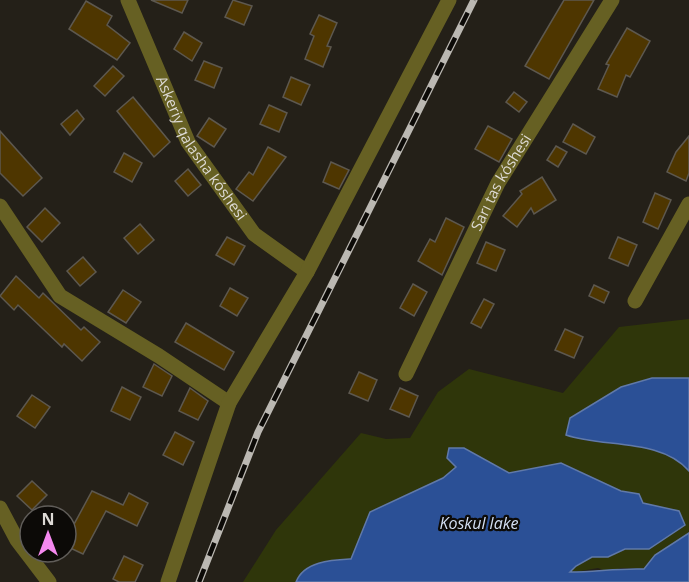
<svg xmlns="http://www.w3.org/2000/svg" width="689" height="582" font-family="'Open Sans',sans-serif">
	<rect width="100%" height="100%" fill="#242018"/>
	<!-- green -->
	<path fill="#2f360a" d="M689,319V378H652L566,434C603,451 659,435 689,471V533L655,555L644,569L621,568L608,572L598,568L569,573L576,566L592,557H608L625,549H649L643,503L639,494L621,491L562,463L509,473L464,448H450L447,458L456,467L443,478L370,512L351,559C331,559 304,561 296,582H243L276,530L361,433L386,439L410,438L438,392L469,369L563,393L619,327Z"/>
	<!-- water -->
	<g fill="#2b5096" stroke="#6079a9" stroke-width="1.5">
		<path d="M652,378H689V471C661,438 603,448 566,435L570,418L621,387Z"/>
		<path d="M449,448H464L509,473L561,463L621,491L639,494L643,503L679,511L685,525L649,549H625L608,557H592L576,566L570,572C595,572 618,568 644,569L655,555L689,533V582H296C304,561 332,560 351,559L370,512L443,478L456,467L447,458Z"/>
	</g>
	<!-- building -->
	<g fill="#4e3600" stroke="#5d584f" stroke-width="1.5">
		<path d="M151,0H188L182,13Z"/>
		<path d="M233,0L252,6L244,25L225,17Z"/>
		<path d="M564,0H594L549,79L525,66Z"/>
		<path d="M86,1L112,16L107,25L130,43L117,60L69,29Z"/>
		<path d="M319,15L337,23L327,46L331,47L323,67L305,59L314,36L310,34Z"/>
		<path d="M627,28L650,41L630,77L626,75L617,97L598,89L609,65L606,64Z"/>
		<path d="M184,32L202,43L192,61L174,49Z"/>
		<path d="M204,61L222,68L214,88L195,80Z"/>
		<path d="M113,66L124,76L105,96L94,86Z"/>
		<path d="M291,77L310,85L301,105L283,97Z"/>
		<path d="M514,92L527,102L519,112L506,102Z"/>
		<path d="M133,97L170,142L154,157L117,111Z"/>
		<path d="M269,105L287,113L279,132L260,124Z"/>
		<path d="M77,110L84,119L70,135L61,124Z"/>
		<path d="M209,118L226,129L214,147L197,136Z"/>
		<path d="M573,124L595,137L586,154L563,142Z"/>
		<path d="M488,126L512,139L499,162L475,149Z"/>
		<path d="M0,131L42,178L23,196L0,173Z"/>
		<path d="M689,136V173L686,181L667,172L676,152Z"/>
		<path d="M556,146L567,152L558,167L547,160Z"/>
		<path d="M268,147L286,157L253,201L236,189L249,172L253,175Z"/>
		<path d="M124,153L142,163L132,182L114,172Z"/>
		<path d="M331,162L349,170L339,189L323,182Z"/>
		<path d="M188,169L201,185L188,196L175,181Z"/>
		<path d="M542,177L556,200L534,214L531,208L517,227L503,216L522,194L520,191Z"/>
		<path d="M655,193L671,200L658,229L643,222Z"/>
		<path d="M45,208L60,223L42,242L27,227Z"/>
		<path d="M446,218L464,227L442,275L418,261L430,239L435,242Z"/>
		<path d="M140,224L154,240L138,254L124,238Z"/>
		<path d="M227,237L245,246L234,265L216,255Z"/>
		<path d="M618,237L637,245L628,266L609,258Z"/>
		<path d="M486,242L505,250L496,271L477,263Z"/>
		<path d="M83,257L96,272L80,286L67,271Z"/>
		<path d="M16,276L39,298L43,293L81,330L84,327L100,342L82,361L64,344L62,347L18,305L14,310L0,296Z"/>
		<path d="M413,284L427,292L414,316L400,308Z"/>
		<path d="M594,285L609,292L604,303L589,296Z"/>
		<path d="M230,288L248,298L237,316L220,306Z"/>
		<path d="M123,290L141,302L126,323L108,312Z"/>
		<path d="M484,299L494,304L481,328L471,323Z"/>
		<path d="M186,323L234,352L224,370L175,342Z"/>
		<path d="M565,329L583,337L574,358L555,350Z"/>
		<path d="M154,364L172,376L162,396L143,387Z"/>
		<path d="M359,372L377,380L368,401L349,393Z"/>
		<path d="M122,387L141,397L130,420L111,411Z"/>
		<path d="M190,388L208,401L198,420L179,411Z"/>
		<path d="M400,388L418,396L409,417L390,409Z"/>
		<path d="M32,395L50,407L35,428L17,416Z"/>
		<path d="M175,432L194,442L183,465L163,455Z"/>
		<path d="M32,481L47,495L32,510L17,496Z"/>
		<path d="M92,491L123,505L129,493L148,503L137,526L106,511L83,554L66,546V539Z"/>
		<path d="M124,556L143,565L135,582H119L113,579Z"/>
	</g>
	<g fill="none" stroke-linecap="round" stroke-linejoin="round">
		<!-- minor -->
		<g stroke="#666023" stroke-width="15">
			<path id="s1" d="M128,0L188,142L254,234L307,272"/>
			<path d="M0,206L60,296L159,356L229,403"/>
			<path d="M635,301L689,204"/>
			<path id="s2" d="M406,374L498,183L612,0"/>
			<path d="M0,508L17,540L49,582"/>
			<path d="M168,582L229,403L307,272L449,0"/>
		</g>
		<!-- rail casing -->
		<g stroke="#bbb8b2" stroke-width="7">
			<path id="rail" d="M199,582L258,432L474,0"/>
		</g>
		<!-- rail -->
		<use href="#rail" stroke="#0c0a07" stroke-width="4.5" stroke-dasharray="14" stroke-linecap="butt"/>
	</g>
	<g text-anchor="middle" stroke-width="4.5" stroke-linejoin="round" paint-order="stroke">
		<!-- street labels -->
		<g font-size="15" fill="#dddad5" stroke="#0c0a07">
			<text dy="5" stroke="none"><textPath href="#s1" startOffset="166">Askeriy qalasha kóshesi</textPath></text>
			<text dy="5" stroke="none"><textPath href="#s2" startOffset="214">Sarı tas kóshesi</textPath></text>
		</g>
		<!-- water labels -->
		<g font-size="16" font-style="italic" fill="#d3dff3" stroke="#0c0a07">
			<text x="479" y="529">Koskul lake</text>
		</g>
	</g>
	<!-- north arrow -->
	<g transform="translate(48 534)"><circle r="28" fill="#0c0a07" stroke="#605d59" stroke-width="1.5"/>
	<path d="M0-4.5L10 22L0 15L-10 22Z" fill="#f589ef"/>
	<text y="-9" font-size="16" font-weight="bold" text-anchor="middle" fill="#dddad5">N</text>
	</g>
</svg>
